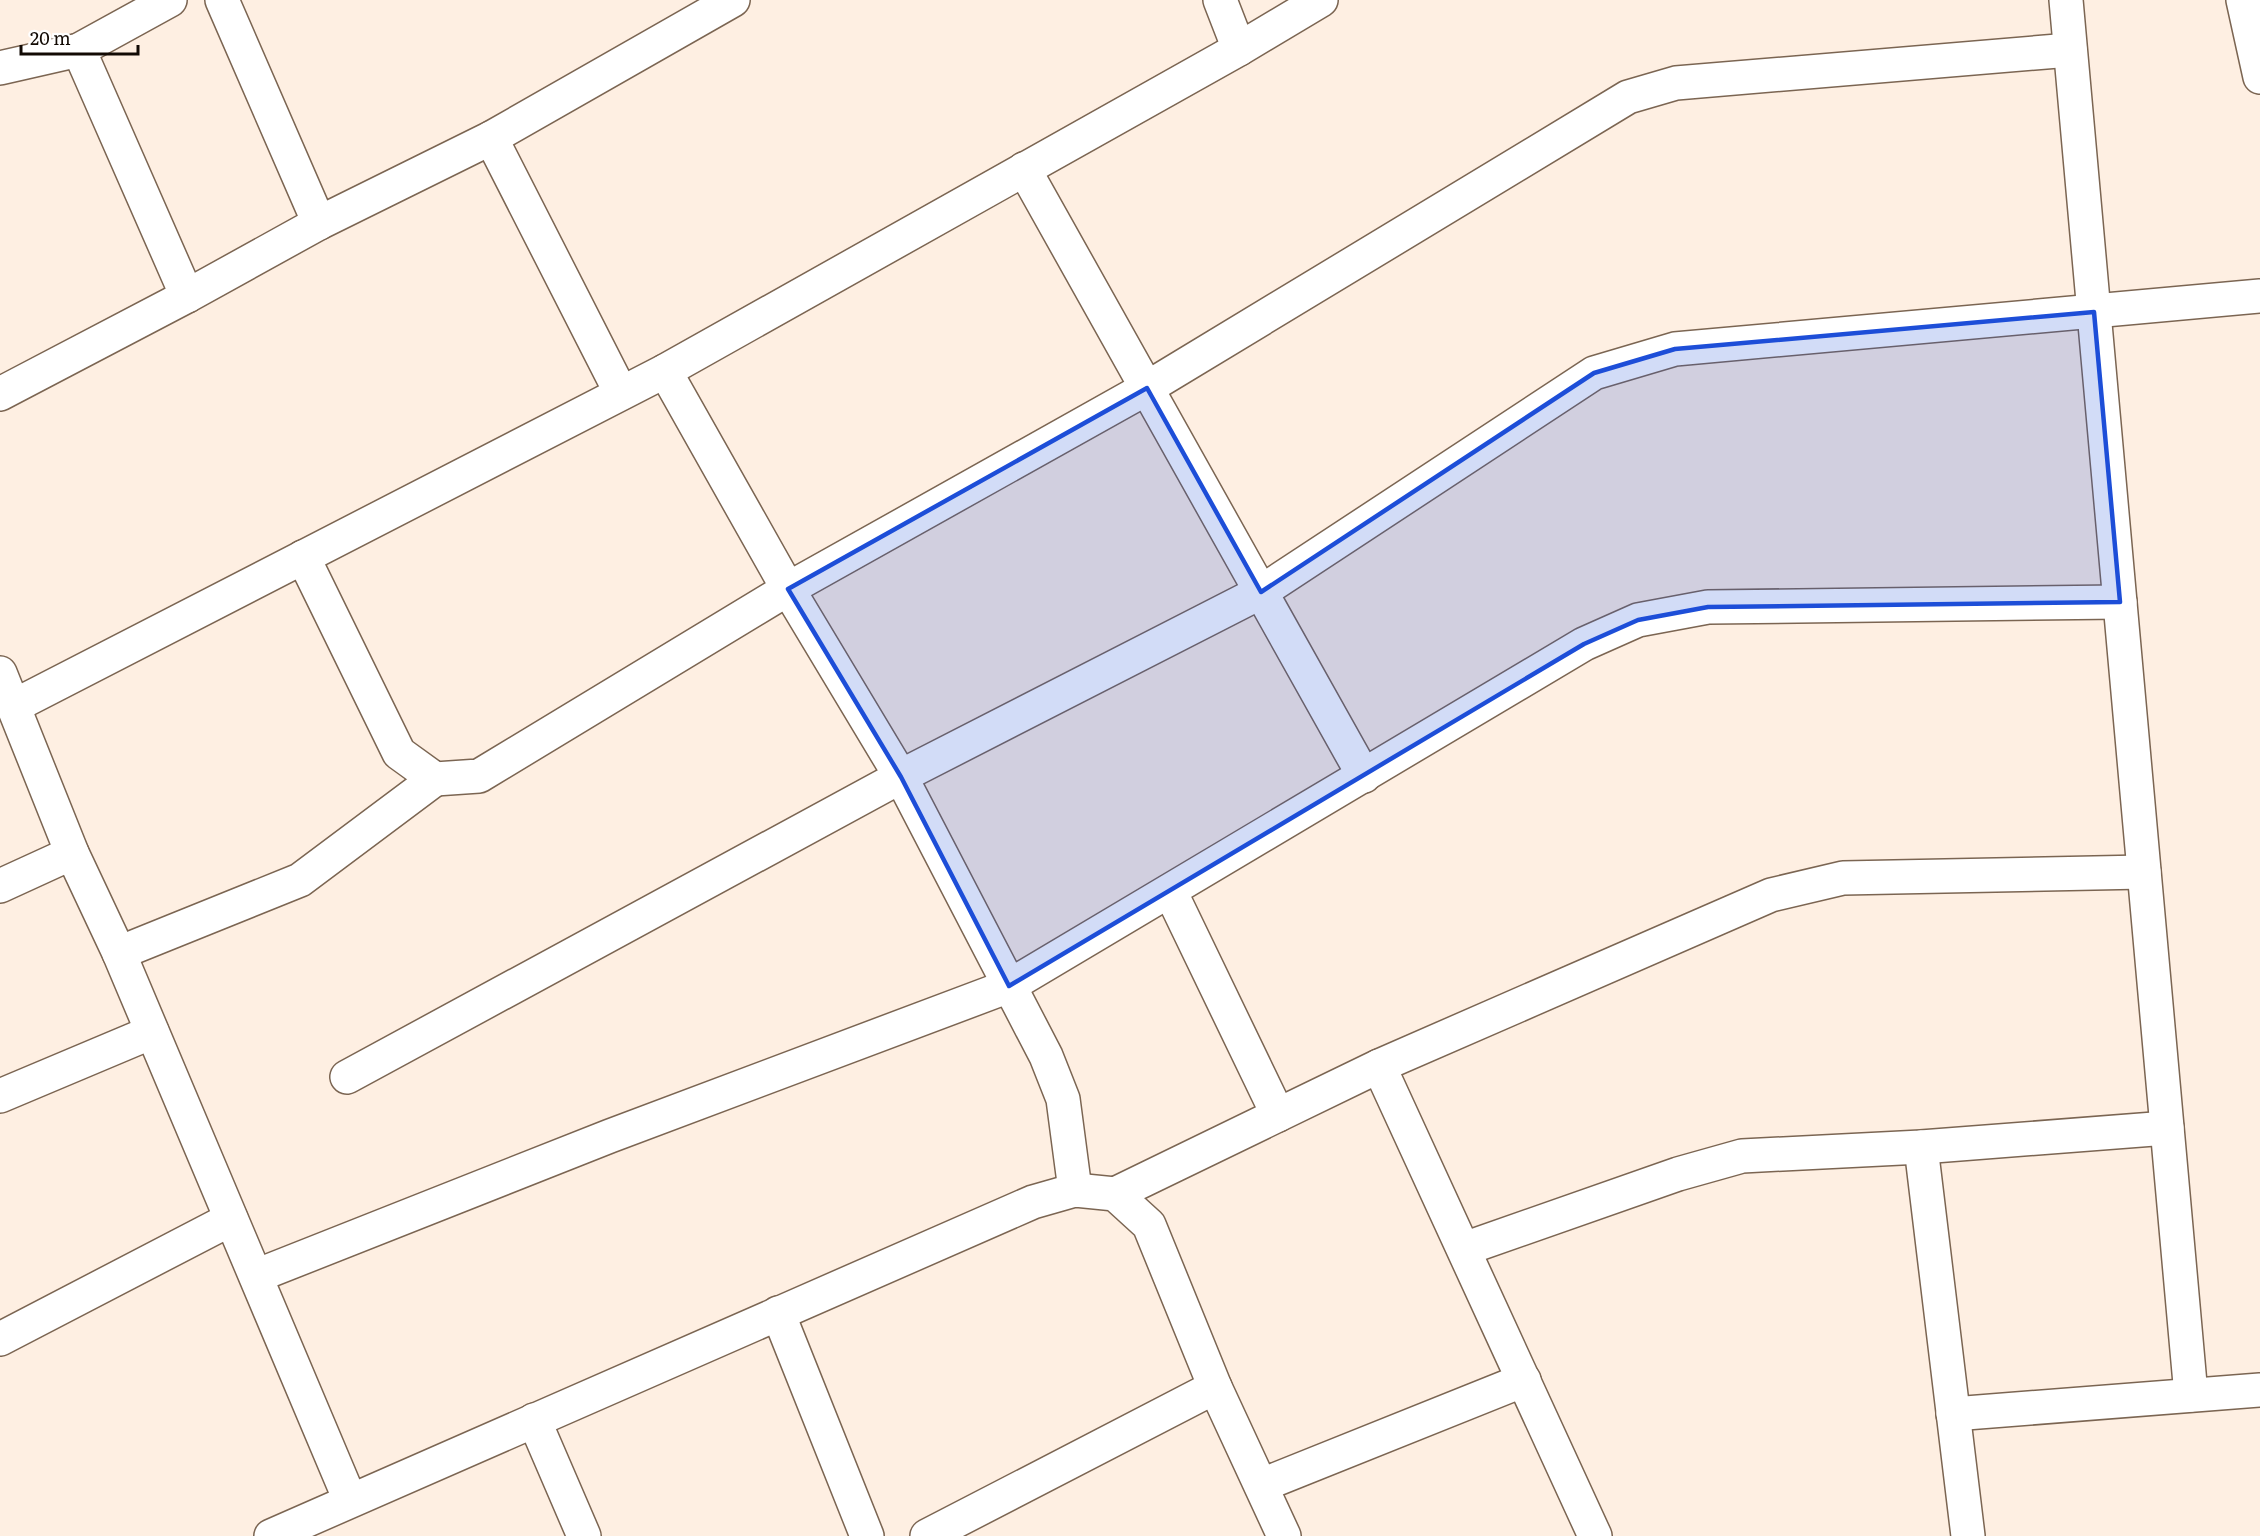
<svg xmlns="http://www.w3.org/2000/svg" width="2260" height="1536" font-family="Literata,serif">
	<rect width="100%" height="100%" fill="#feefe2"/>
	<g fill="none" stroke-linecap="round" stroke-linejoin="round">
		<!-- street casing -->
		<g stroke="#7b6552" stroke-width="36">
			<g id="street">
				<path d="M222,0L319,223"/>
				<path d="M1220,0L1239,49"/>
				<path d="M2066,0L2191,1395"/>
				<path d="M2243,0L2260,77"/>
				<path d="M79,50L187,296"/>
				<path d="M0,68L79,50L170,0"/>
				<path d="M491,138L621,393"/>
				<path d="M1024,169L1364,776"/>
				<path d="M665,371L788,589L901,777L1046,1056L1063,1099L1075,1190"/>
				<path d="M0,394L187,296L319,223L491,138L733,0"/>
				<path d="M303,557L399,753L435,779L479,776L788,589L1147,388L1628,97L1676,83L2070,50"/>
				<path d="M0,673L72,853L119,953L350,1500"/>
				<path d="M14,706L665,371L1239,49L1321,0"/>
				<path d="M0,886L72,853"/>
				<path d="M1170,891L1278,1115"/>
				<path d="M119,953L300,880L435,779"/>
				<path d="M1379,1066L1595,1536"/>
				<path d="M347,1077L913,770L1261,592L1594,373L1675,349L2260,296"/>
				<path d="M0,1096L152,1032"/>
				<path d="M1921,1147L1968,1536"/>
				<path d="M1115,1194L1379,1066L1771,895L1843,878L2144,872"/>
				<path d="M1464,1249L1678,1174L1742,1156L1921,1147L2167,1128"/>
				<path d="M256,1276L610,1136L1009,986L1584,644L1638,620L1708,607L2120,602"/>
				<path d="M778,1313L867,1536"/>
				<path d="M0,1339L231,1219"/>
				<path d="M1953,1414L2260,1390"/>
				<path d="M534,1420L584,1536"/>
				<path d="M1262,1485L1524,1380"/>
				<path d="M271,1536L1033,1202L1075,1190L1115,1194L1149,1225L1215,1387L1284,1536"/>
				<path d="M927,1536L1215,1387"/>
			</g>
		</g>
		<!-- street -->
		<use href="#street" stroke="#fff" stroke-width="33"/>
	</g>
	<!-- marked area -->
	<path fill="#1d4ed8" fill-opacity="0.2" stroke="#1d4ed8" stroke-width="4.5" stroke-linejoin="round" d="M2094,312L2120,602L1708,607L1638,620L1584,644L1009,986L901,777L788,589L1147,388L1261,592L1594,373L1675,349Z"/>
	<!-- scale -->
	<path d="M21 45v9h117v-9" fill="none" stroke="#120a04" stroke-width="3"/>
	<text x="30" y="45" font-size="18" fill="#120a04" stroke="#ffffff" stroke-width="4.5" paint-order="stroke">20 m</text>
</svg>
